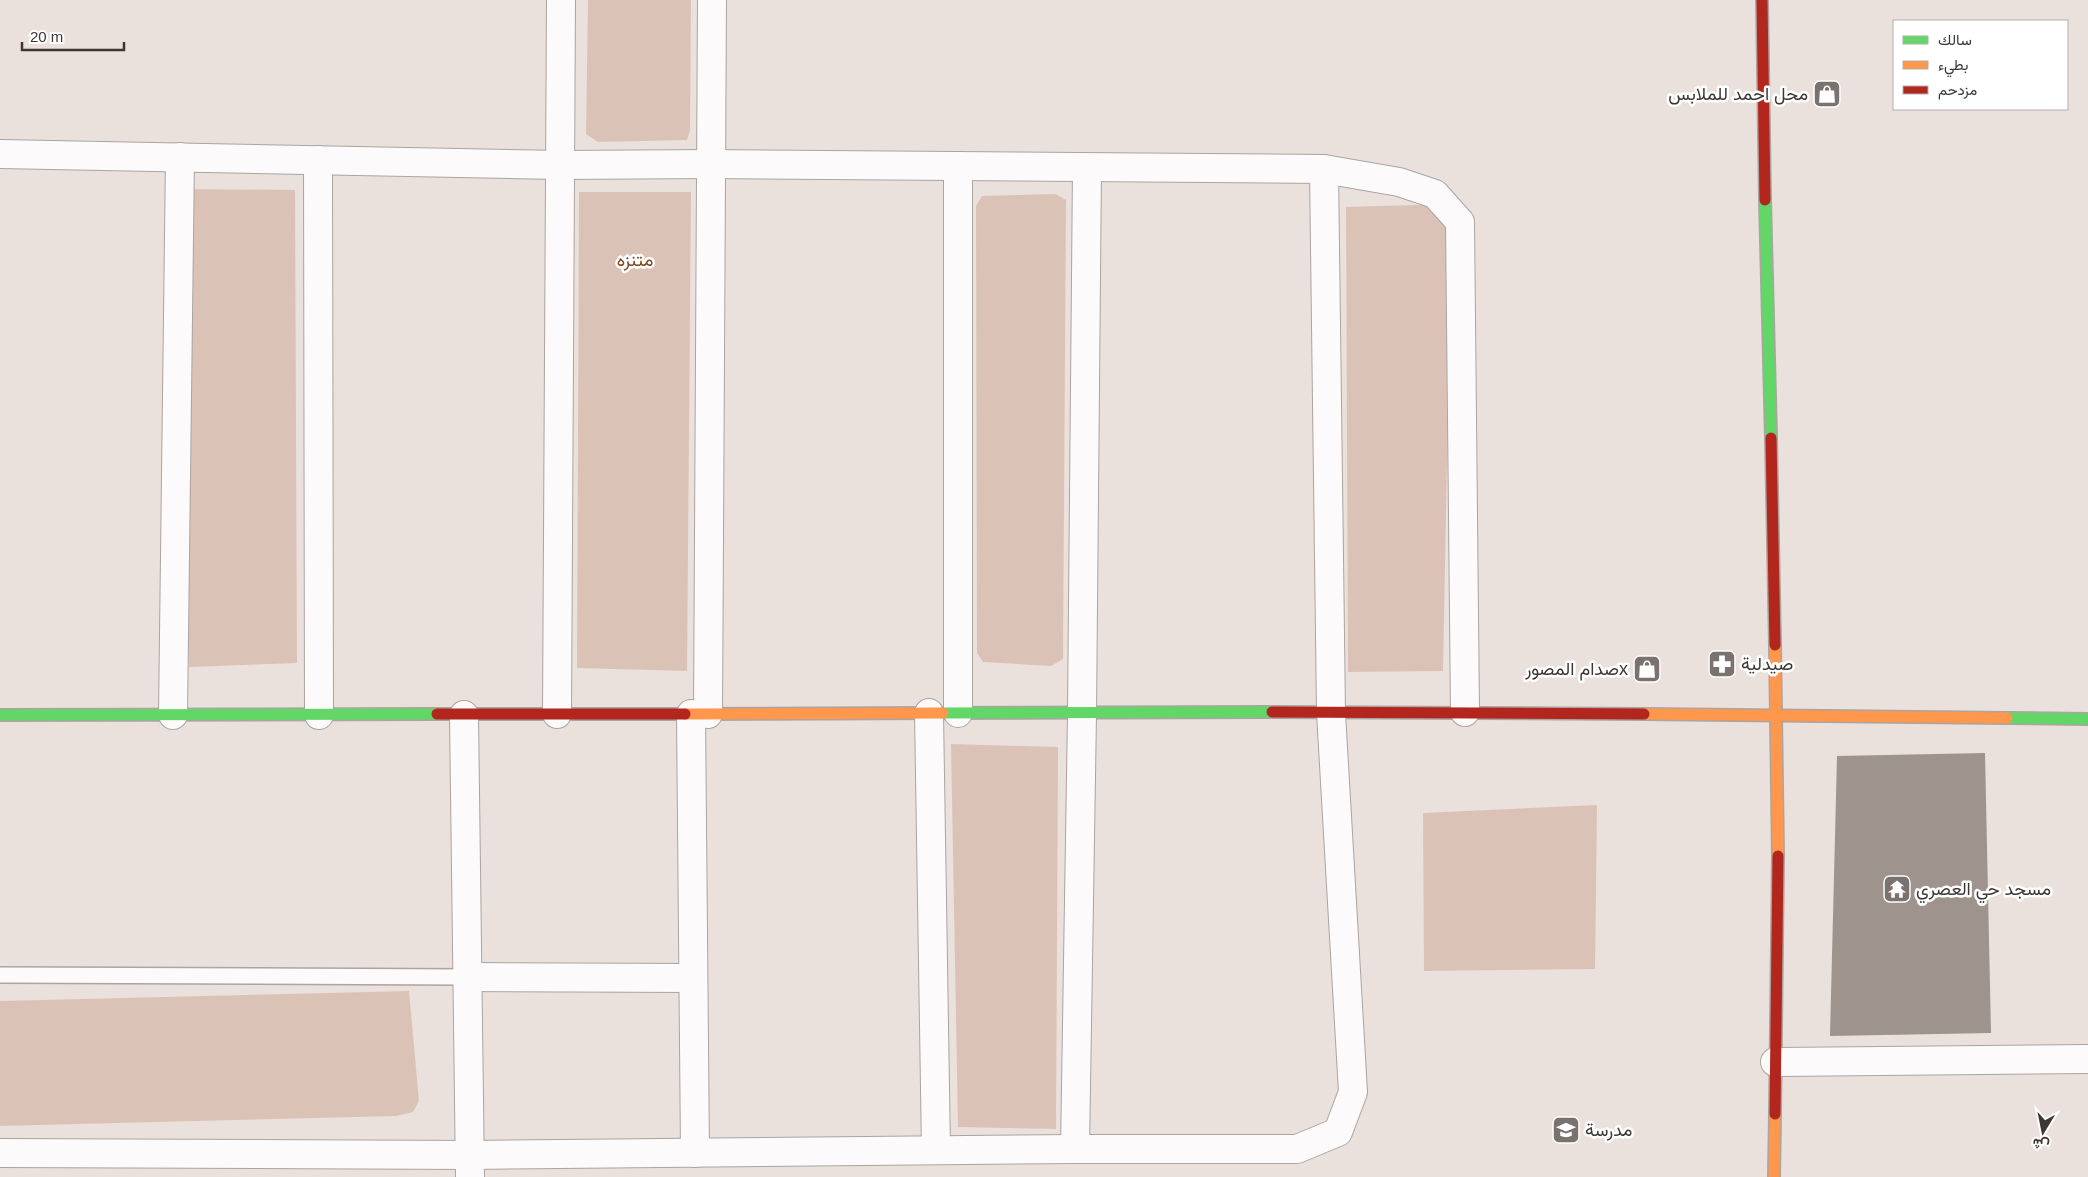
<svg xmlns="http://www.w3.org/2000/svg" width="2088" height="1177" font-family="Helvetica,Vazirmatn,sans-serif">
	<rect width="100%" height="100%" fill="#eae1dd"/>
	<!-- green -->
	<g fill="#dac3b6">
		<path d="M588,0H691L690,130L687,140L598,142L586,134Z"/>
		<path d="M187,189L295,190L297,663L189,667Z"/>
		<path d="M579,192H691L687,671L577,668Z"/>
		<path d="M1056,194L1066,200L1063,659L1051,666L983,662L977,653L976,206L982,196Z"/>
		<path d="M1452,204L1443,671L1348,672L1346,207Z"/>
		<path d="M951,744L1058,747L1056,1129L958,1127Z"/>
		<path d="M1597,805L1595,969L1424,971L1423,813Z"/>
		<path d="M409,991L419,1101L413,1112L396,1116L0,1126V1001Z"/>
	</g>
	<!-- building -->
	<path fill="#9f938d" d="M1985,753L1991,1033L1830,1036L1837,756Z"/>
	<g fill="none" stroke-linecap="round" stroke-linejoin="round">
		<!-- lane casing -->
		<g stroke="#aba4a1" stroke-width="18">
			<path id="lane" d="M0,975L467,977"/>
		</g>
		<!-- street casing -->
		<g stroke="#aba4a1" stroke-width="30">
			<g id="street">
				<path d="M0,154L560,165L711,164L1324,169L1399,182L1435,194L1460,222L1465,712"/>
				<path d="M318,160L319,715"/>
				<path d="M929,713L936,1150"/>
				<path d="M958,713V166"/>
				<path d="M557,714L561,0"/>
				<path d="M691,714L695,1153"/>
				<path d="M708,714L712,0"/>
				<path d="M173,715L180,157"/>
				<path d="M464,715L470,1177"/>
				<path d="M467,977L693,978"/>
				<path d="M1775,1062L2088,1059"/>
				<path d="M1075,1149L1082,714L1087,168"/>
				<path d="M0,1153L470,1155L1075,1149H1297L1338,1132L1353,1092L1331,713L1324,169"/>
			</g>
		</g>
		<!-- fast casing -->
		<g stroke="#aba4a1" stroke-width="14">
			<g id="fast">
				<path d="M1765,200L1771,438"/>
				<path d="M943,713L1272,712"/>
				<path d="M0,715L437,714"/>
				<path d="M2007,718L2088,719"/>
			</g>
		</g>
		<!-- slow casing -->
		<g stroke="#aba4a1" stroke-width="14">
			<g id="slow">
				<path d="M1775,645L1778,856"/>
				<path d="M685,714L943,713"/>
				<path d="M1644,714L2007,718"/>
				<path d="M1774,1177L1775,1114"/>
			</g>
		</g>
		<!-- jam casing -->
		<g stroke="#aba4a1" stroke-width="14">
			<g id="jam">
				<path d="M1762,0L1765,200"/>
				<path d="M1771,438L1775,645"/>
				<path d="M1272,712L1644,714"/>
				<path d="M437,714H685"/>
				<path d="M1775,1114L1778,856"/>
			</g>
		</g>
		<!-- lane -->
		<use href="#lane" stroke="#fcfafa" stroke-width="15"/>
		<!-- street -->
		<use href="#street" stroke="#fcfafa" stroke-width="28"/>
		<!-- fast -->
		<use href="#fast" stroke="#63d668" stroke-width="11"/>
		<!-- slow -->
		<use href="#slow" stroke="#ff974d" stroke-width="11"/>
		<!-- jam -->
		<use href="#jam" stroke="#b3261e" stroke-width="11"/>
	</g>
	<!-- icons -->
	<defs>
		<g id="shop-square" transform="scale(1.4375)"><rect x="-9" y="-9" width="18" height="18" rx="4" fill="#79726e" stroke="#fff"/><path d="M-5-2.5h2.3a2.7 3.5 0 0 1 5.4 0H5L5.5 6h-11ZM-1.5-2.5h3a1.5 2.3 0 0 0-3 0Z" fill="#fff"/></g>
		<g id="pharmacy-square" transform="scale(1.4375)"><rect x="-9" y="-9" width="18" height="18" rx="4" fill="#79726e" stroke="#fff"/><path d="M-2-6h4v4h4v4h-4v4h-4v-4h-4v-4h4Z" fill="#fff"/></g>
		<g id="temple-square" transform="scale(1.4375)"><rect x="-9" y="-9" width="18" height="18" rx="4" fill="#79726e" stroke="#fff"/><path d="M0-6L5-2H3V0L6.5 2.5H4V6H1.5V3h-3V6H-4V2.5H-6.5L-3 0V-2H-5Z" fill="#fff"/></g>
		<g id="school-square" transform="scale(1.4375)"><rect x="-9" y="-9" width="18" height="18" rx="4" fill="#79726e" stroke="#fff"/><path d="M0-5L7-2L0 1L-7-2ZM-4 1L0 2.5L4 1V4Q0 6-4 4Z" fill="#fff"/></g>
	</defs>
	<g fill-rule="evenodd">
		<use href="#shop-square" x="1827" y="94"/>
		<use href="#pharmacy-square" x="1722" y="664"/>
		<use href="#shop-square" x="1647" y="669"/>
		<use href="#temple-square" x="1897" y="889"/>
		<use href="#school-square" x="1566" y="1130"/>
	</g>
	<g text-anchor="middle" stroke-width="5" stroke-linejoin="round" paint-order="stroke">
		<!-- poi labels -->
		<g font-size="18" fill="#3c3733" stroke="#fff" text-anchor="start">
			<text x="1808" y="100" text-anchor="end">محل احمد للملابس</text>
			<text x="1741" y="670">صيدلية</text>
			<text x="1628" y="675" text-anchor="end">صدام المصورx</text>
			<text x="1916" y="895">مسجد حي العصري</text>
			<text x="1585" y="1136">مدرسة</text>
		</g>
		<!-- park labels -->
		<g font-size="18" fill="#7c451c" stroke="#fff">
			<text x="635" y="266">متنزه</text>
		</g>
	</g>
	<!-- legend -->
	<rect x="1893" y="20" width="175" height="90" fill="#ffffff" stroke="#b1afad"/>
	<rect x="1903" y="36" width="25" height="8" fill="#63d668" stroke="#b1afad"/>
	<text x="1938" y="45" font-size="15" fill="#3c3733">سالك</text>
	<rect x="1903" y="61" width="25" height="8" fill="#ff974d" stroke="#b1afad"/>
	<text x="1938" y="70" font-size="15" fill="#3c3733">بطيء</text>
	<rect x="1903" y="86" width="25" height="8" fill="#b3261e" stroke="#b1afad"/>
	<text x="1938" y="95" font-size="15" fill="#3c3733">مزدحم</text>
	<!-- north arrow -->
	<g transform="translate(2043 1132) rotate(190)" stroke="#ffffff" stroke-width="4" paint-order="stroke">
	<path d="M0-4L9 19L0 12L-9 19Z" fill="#3c3733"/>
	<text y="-8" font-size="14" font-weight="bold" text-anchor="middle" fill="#3c3733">ش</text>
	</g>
	<!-- scale -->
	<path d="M22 42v8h102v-8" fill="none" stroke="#3c3733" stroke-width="2.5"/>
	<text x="30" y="42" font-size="15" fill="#3c3733" stroke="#ffffff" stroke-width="4" paint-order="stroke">20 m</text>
</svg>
